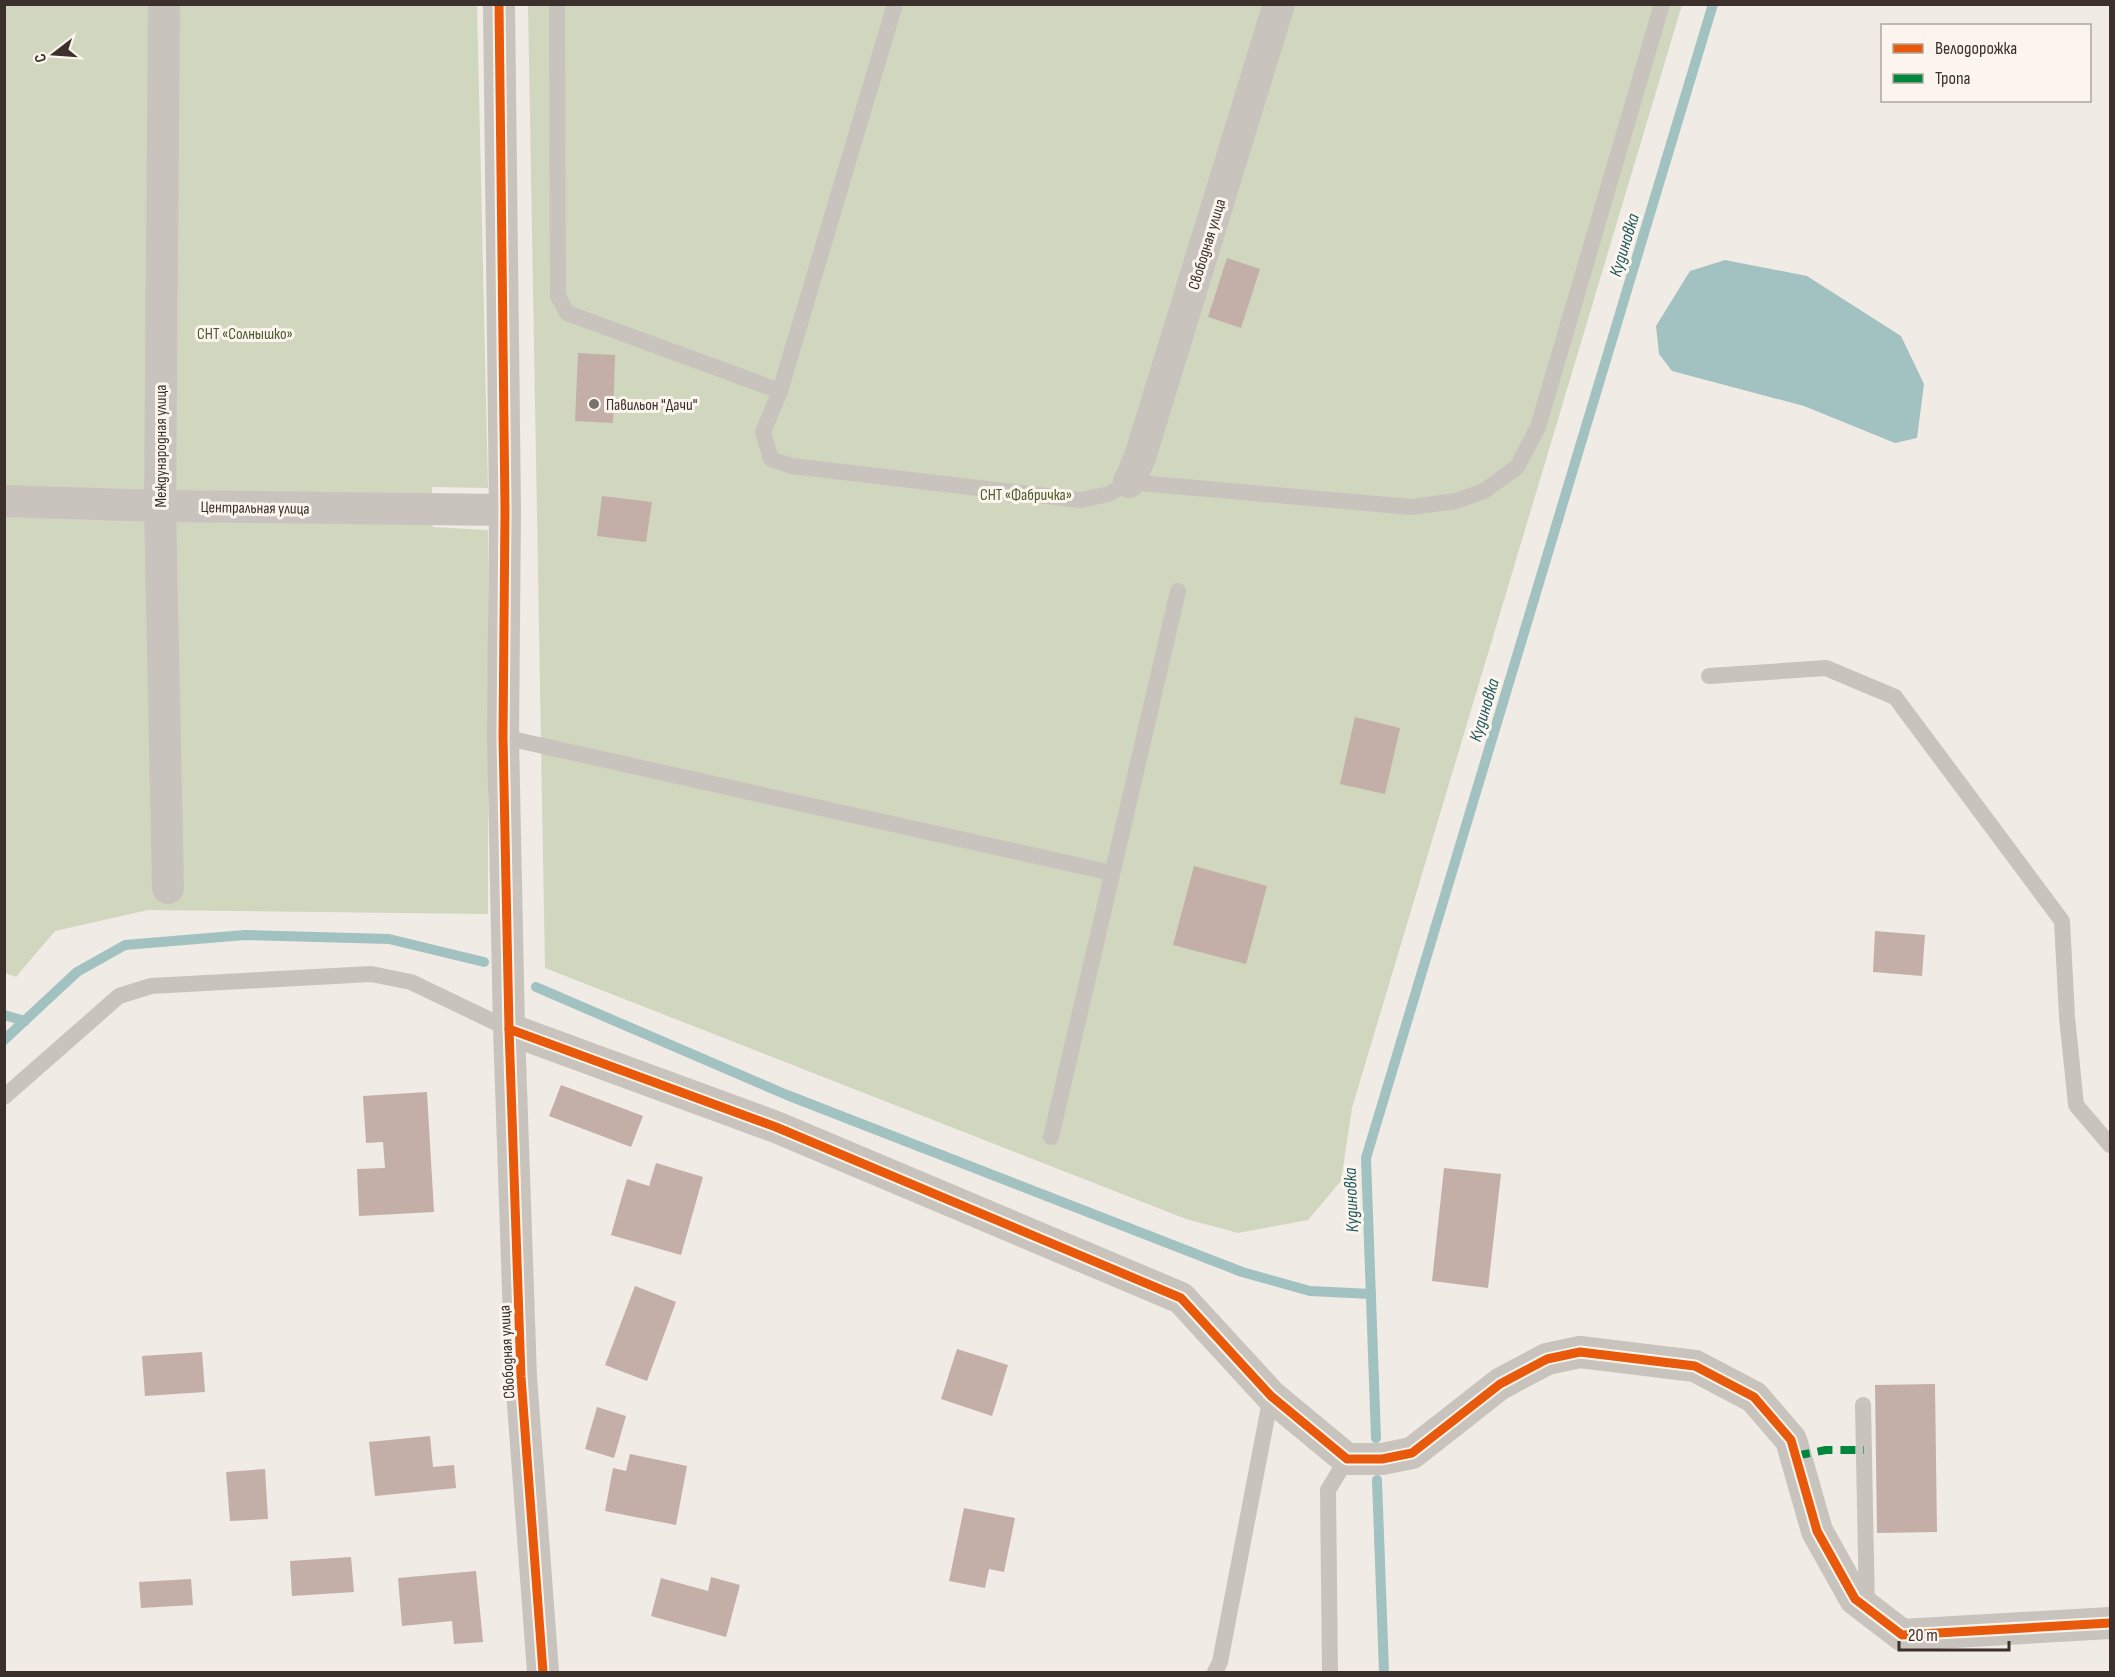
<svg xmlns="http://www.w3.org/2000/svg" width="2115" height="1677" font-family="'Sofia Sans Condensed',sans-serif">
	<rect width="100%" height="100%" fill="#f0ebe5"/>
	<!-- green -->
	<g fill="#d1d6bf">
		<path d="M5,5H477L488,488L432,487L433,527L488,530V914L148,910L55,931L16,977L5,973Z"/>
		<path d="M528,5H1682L1352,1108L1341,1181L1308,1220L1238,1233L1186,1219L545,968Z"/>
	</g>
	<!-- water -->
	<path fill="#a1c2c1" d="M1725,260L1807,276L1901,336L1924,384L1917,438L1895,443L1804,406L1672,371L1659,354L1656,326L1690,271Z"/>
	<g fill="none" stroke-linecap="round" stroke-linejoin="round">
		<!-- stream -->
		<g stroke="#a1c2c1" stroke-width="10">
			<path d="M536,987L787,1095L1242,1272L1310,1291L1371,1294"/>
			<path d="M4,1015L25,1021"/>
			<path d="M4,1040L77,972L125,945L245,935L389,939L484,962"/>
			<path d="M1376,1438L1366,1158L1713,4"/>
			<path d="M1377,1480L1384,1672"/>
		</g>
	</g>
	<!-- building -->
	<g fill="#c3afa7">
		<path d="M1227,258L1260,269L1241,328L1208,317Z"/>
		<path d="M578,353L615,355L613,423L575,421Z"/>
		<path d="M602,496L652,502L646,542L597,536Z"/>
		<path d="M1355,717L1400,728L1385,794L1340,784Z"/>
		<path d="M1194,866L1267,886L1246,964L1173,945Z"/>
		<path d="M1875,931L1925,935L1922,976L1873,972Z"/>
		<path d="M561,1085L643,1116L631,1147L549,1116Z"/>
		<path d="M427,1092L434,1212L359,1216L357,1169L385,1168L383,1142L366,1143L363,1096Z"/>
		<path d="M656,1163L703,1177L681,1255L611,1235L627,1179L649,1186Z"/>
		<path d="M1444,1168L1501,1174L1488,1288L1432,1281Z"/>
		<path d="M635,1286L676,1302L647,1381L605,1365Z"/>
		<path d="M957,1349L1008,1365L992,1416L941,1399Z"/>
		<path d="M202,1352L205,1392L145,1396L142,1356Z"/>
		<path d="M1935,1384L1937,1532L1877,1533L1875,1385Z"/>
		<path d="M597,1407L626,1416L614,1458L585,1449Z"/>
		<path d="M430,1436L433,1467L454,1465L456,1488L375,1496L369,1442Z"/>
		<path d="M630,1454L687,1466L676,1525L605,1511L613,1468L626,1471Z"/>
		<path d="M265,1469L268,1519L230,1521L226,1472Z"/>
		<path d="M964,1508L1015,1518L1004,1572L989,1569L985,1588L949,1581Z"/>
		<path d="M351,1557L354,1592L292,1596L290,1561Z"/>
		<path d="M476,1571L483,1642L454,1644L452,1621L402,1626L398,1578Z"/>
		<path d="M711,1577L740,1585L726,1637L651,1616L661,1578L708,1591Z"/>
		<path d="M191,1579L193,1605L141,1608L139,1582Z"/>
	</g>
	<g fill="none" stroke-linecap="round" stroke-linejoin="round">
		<!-- service -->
		<g stroke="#c9c3be" stroke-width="16">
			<path d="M557,4L558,296L567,313L780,391"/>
			<path d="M895,4L780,391L763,432L771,459L792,466L1081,500L1109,494L1129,482L1411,507L1456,501L1484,491L1517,467L1538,427L1662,4"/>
			<path d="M1709,676L1826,668L1895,697L2062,921L2067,1017L2076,1105L2110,1145"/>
			<path d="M503,737L1112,873"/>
			<path d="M4,1097L119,996L151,986L371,974L411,982L509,1029"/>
			<path d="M1051,1137L1178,591"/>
			<path d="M1863,1405L1867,1608"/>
			<path d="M1215,1672L1220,1662L1271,1396"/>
			<path d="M1330,1672L1328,1490L1347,1459"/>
		</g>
		<!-- minor -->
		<g stroke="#c9c3be" stroke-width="32">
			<path d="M164,4L160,506L168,888"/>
			<path d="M499,4L505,510L503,737L509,1029L521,1377L543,1672"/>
			<path d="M1129,482L1140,457L1279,4"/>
			<path d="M4,501L160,506L505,510"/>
			<path d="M509,1029L776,1127L1181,1298L1271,1396L1347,1459H1382L1412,1453L1500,1384L1547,1359L1580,1352L1695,1366L1754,1397L1791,1440L1817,1531L1855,1599L1902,1635L2110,1623"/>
		</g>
		<!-- quiet -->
		<path stroke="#00873e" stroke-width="8" stroke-dasharray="15 8" stroke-linecap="butt" d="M1795,1456L1826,1450H1864"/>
		<!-- cycleway casing -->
		<g stroke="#fbf5ee" stroke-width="13">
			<g id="cycleway">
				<path d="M499,4L505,510L503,737L509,1029L521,1377L543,1672"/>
				<path d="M509,1029L776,1127L1181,1298L1271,1396L1347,1459H1382L1412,1453L1500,1384L1547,1359L1580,1352L1695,1366L1754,1397L1791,1440L1817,1531L1855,1599L1902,1635L2110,1623"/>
			</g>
		</g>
		<!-- cycleway -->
		<use href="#cycleway" stroke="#e8590c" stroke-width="9"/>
	</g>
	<!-- markers -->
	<circle fill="#7a716c" stroke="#fbf5ee" stroke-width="2" cx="594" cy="404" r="6"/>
	<g text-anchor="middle" stroke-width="6" stroke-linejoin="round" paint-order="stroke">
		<!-- street labels -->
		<g font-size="16" fill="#3b302b" stroke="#fbf5ee">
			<text transform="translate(1206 244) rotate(-73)" y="6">Свободная улица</text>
			<text transform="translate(160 446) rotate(-90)" y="6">Международная улица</text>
			<text transform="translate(255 507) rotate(1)" y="6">Центральная улица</text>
			<text transform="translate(506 1352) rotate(-93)" y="6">Свободная улица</text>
		</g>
		<!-- park labels -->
		<g font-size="16" fill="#4a5a2e" stroke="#fbf5ee">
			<text x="245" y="339">СНТ «Солнышко»</text>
			<text x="1026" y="500">СНТ «Фабричка»</text>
		</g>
		<!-- poi labels -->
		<g font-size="16" fill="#3b302b" stroke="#fbf5ee" text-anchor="start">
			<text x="606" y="410">Павильон "Дачи"</text>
		</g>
		<!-- water labels -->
		<g font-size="18" font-style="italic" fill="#1f5a5e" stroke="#fbf5ee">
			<text transform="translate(1624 245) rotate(-73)" y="6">Кудиновка</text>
			<text transform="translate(1484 710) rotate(-73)" y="6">Кудиновка</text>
			<text transform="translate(1351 1200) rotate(-92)" y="6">Кудиновка</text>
		</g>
	</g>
	<!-- border -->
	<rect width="2115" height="1677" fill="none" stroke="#3b302b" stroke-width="12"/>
	<!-- legend -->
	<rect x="1881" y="24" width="210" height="78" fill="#fbf5ee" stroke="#aea6a0" stroke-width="1.5"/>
	<rect x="1893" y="44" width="30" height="9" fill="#e8590c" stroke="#aea6a0" stroke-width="1.5"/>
	<text x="1935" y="54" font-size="18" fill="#3b302b">Велодорожка</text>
	<rect x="1893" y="74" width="30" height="9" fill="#00873e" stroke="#aea6a0" stroke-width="1.5"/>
	<text x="1935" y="84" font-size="18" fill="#3b302b">Тропа</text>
	<!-- north arrow -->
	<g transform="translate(54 54) rotate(253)" stroke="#fbf5ee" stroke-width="4.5" paint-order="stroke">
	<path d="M0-4.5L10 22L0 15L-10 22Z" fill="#3b302b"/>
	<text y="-9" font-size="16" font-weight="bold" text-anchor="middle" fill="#3b302b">С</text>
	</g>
	<!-- scale -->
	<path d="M1899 1641v9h110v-9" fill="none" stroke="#3b302b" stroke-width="3"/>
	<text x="1908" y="1641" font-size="18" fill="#3b302b" stroke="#fbf5ee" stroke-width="4.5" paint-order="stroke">20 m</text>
</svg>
